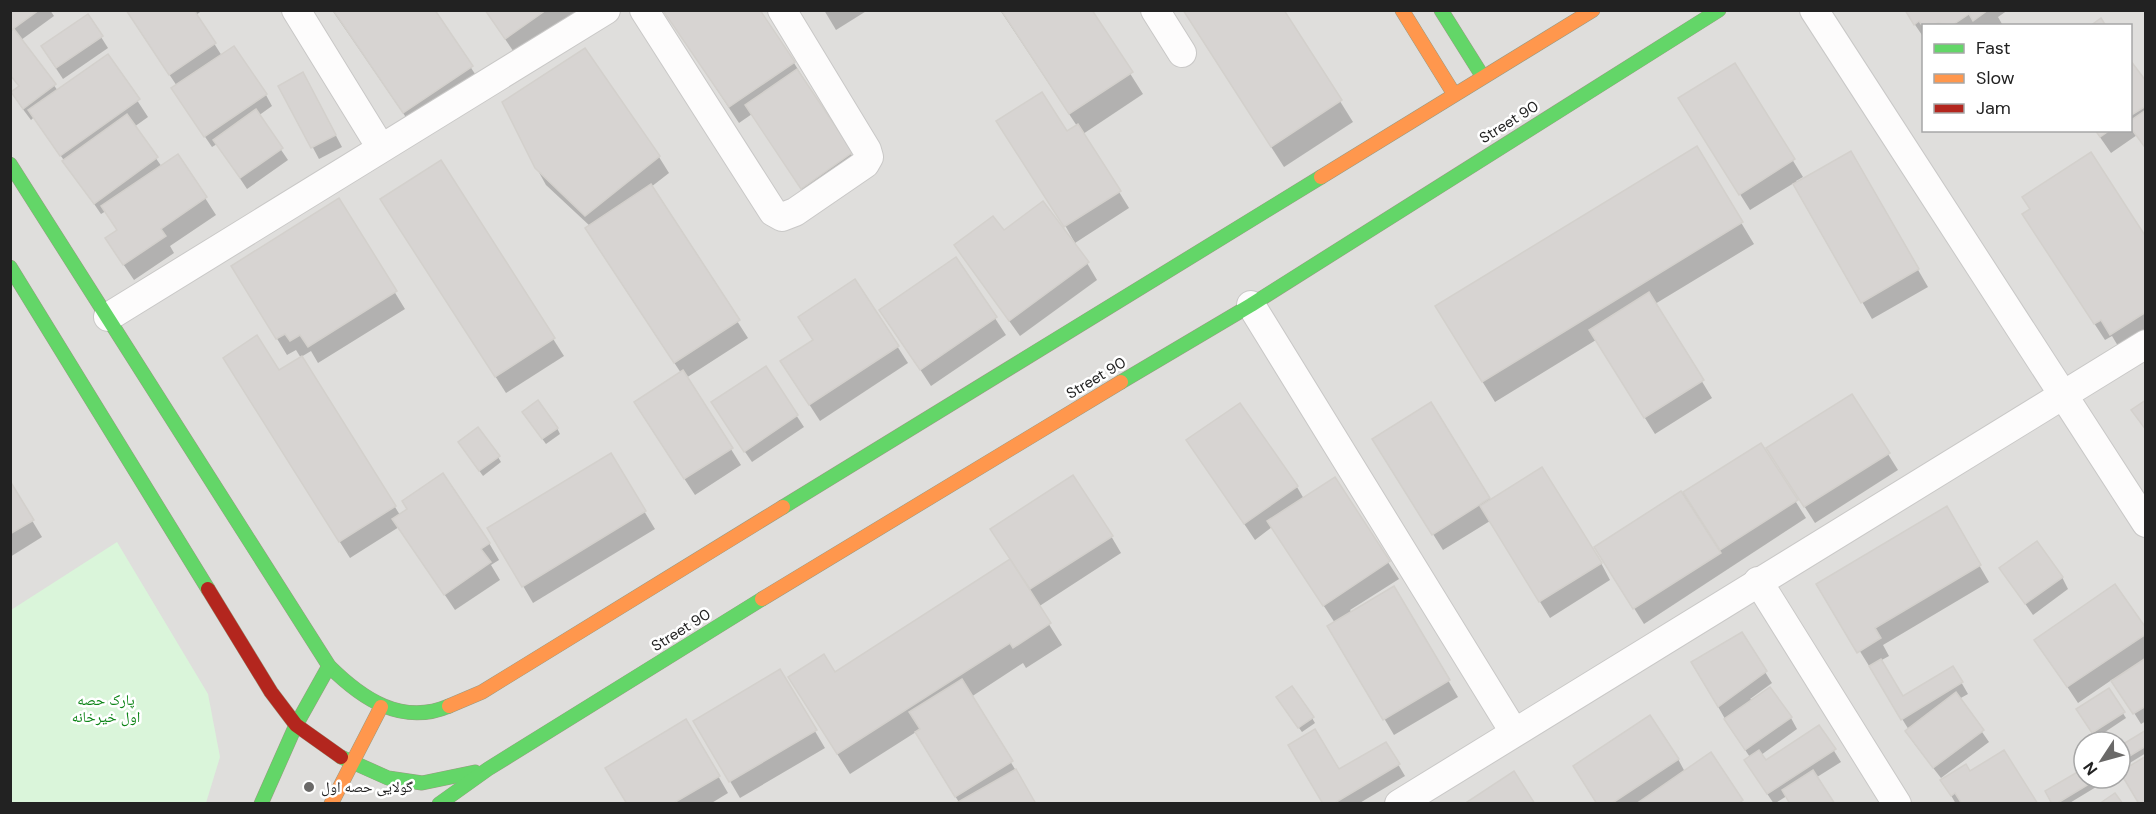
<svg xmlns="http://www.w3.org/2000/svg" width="2156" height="814" font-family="'DM Sans','Noto Naskh Arabic',sans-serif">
	<rect width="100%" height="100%" fill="#f0eeeb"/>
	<!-- residential -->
	<path fill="#dfdedc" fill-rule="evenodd" d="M11,11H2145V803H11ZM1924,26H2130V130H1924ZM2084,742H2120V778H2084Z"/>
	<!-- park -->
	<path fill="#daf5da" d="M117,542L208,694L220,757L206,803H11V610Z"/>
	<!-- shadow -->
	<g fill="#0003">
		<path d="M10,10H50L54,16L21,40L58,91L108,56L148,117L134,127L162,167L178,156L216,215L170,246L174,253L134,280L117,255L118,231L106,211L101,214L34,117L31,120L19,104L20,87L10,75Z"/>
		<path d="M126,10H203L196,15L222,56L266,95L272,106L258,116L288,160L247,189L217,144L212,147L180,100L177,86Z"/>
		<path d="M332,10H433L481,83L414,129Z"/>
		<path d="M485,10H580L516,55Z"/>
		<path d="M824,10H868L836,30Z"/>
		<path d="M1000,10H1090L1143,94L1083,134L1129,208L1075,243L1062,220L1067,133L1077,126Z"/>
		<path d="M1183,10H1283L1353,122L1284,167Z"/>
		<path d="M1905,10H2008L1998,17L2002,24L2000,26H1924V38Z"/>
		<path d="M666,13L794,63L861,170L812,205L752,114L739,123Z"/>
		<path d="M101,37L108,48L63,79L49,58Z"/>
		<path d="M2130,63L2146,84V146L2137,135L2111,153L2095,130H2130Z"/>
		<path d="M1734,65L1803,177L1796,181L1798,183L1850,153L1928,287L1872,319L1794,183L1750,210L1690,115Z"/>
		<path d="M309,85L342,147L319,159L280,86Z"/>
		<path d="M1696,148L1754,244L1655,304L1712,398L1655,434L1596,340L1495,402L1449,328Z"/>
		<path d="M659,157L669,173L651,187L748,338L686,378L741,465L695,495L645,419L681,373L597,245L590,226L546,185L536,167Z"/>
		<path d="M441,163L564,356L506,393L392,216Z"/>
		<path d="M338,200L405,309L318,363L311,351L301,357L400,515L489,543L499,560L491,565L500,580L455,610L399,527L350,558L234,375L279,372L301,358L296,350L287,355L243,283Z"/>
		<path d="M2034,231L2146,240V335L2121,351L2112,336L2105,340Z"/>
		<path d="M1004,232L1087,263L1097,280L1020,336L955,246Z"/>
		<path d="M956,259L1006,335L931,386L881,310Z"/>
		<path d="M855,281L908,363L820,421L792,378Z"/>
		<path d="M765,368L804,427L752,462L719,414Z"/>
		<path d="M1431,404L1491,501L1601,563L1610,580L1550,618L1490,521L1443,550L1384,456Z"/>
		<path d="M527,418L557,428L560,434L546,444Z"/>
		<path d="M1188,441L1297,487L1304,499L1334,479L1399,579L1350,610L1352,613L1393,588L1458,697L1394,735L1329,626L1335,623L1272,527L1255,540Z"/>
		<path d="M1760,445L1806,518L1644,624L1596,548Z"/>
		<path d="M463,448L498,457L501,462L483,476Z"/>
		<path d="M1888,454L1898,470L1815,523L1778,465Z"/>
		<path d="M610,455L655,529L533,603L499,545Z"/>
		<path d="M10,484L42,537L10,557Z"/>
		<path d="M1946,509L1989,582L1883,645L1889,656L1880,661L1903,698L1953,668L1968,694L1959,699L1989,742L1941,778L1913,742L1909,730L1818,584Z"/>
		<path d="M1111,536L1121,553L1038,607L1062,645L1026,668L1023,663L971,697L1021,779L960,804L916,732L850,774L802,699L834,674L1011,560Z"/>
		<path d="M2001,569L2062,577L2068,589L2033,615Z"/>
		<path d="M2146,631V721L2141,724L2113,679L2078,703L2036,640Z"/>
		<path d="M1693,663L1765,672L1772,683L1750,699L1791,718L1797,729L1761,755L1765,762L1819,727L1841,762L1774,804L1752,771L1750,757L1732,731Z"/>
		<path d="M779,671L825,748L740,798L695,722Z"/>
		<path d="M2108,690L2126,718L2096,738L2081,715Z"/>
		<path d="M1281,703L1312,718L1315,723L1302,732Z"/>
		<path d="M686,721L728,793L710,804H628Z"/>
		<path d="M2146,732V753L2120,769V748Z"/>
		<path d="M1386,744L1405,776L1358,804H1324L1339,771Z"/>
		<path d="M1711,754L1743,804H1598L1678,759L1685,772Z"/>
		<path d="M2084,760V778H2098L2101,784L2068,804H2053L2083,771Z"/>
		<path d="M1970,773L2036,804H1956L1949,792Z"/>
	</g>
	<!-- building -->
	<g fill="#d7d4d2" stroke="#d3d0cc" stroke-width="1.5">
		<path d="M10,10H39L10,31Z"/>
		<path d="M126,10H194L216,43L169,75Z"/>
		<path d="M333,10H435L473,66L403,113Z"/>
		<path d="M485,10H546L505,39Z"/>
		<path d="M667,10H760L795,62L729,107L664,12Z"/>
		<path d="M1001,10H1092L1133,72L1069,114Z"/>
		<path d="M1183,10H1284L1342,100L1271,147Z"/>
		<path d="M1905,10H1988L1973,21L1969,14L1951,26L1938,23L1924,28L1919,21L1914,25Z"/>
		<path d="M88,14L103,36L56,68L41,46Z"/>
		<path d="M2101,18L2106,26H2090Z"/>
		<path d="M14,29L56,84L23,109L11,92L19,86L10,75V32Z"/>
		<path d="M234,46L267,94L204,137L171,88Z"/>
		<path d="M585,48L660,156L585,216L535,168L502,102Z"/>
		<path d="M108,54L140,99L60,156L28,110Z"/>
		<path d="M2130,60L2146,81V106L2130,116Z"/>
		<path d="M1735,63L1795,159L1739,195L1678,98Z"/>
		<path d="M797,69L853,152L801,189L745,105Z"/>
		<path d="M303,72L336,135L311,148L278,86Z"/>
		<path d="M1042,92L1067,131L1078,124L1121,191L1064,227L996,121Z"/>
		<path d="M256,109L283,148L240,178L213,140Z"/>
		<path d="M2146,110V145L2144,146L2130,127V121Z"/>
		<path d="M127,114L158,157L94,204L62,161Z"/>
		<path d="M2095,130H2110L2100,137Z"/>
		<path d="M1697,146L1743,222L1482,382L1435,306Z"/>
		<path d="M1851,151L1919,269L1861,303L1793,184Z"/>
		<path d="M2091,152L2146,237V312L2110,335L2101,320L2094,324L2022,214L2030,209L2022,197Z"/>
		<path d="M178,154L207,197L161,229L166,236L123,265L105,238L117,230L101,206Z"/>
		<path d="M441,160L555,338L495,377L380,199Z"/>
		<path d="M651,184L740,320L674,363L585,228Z"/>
		<path d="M339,198L397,291L308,347L300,335L290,341L285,334L276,339L231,266Z"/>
		<path d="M1043,201L1089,262L1009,321L954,245L993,216L1004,230Z"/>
		<path d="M956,257L997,317L920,370L879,310Z"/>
		<path d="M855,279L899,346L809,405L780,361L813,340L798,317Z"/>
		<path d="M1649,292L1704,380L1644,418L1589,330Z"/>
		<path d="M257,335L279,370L302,356L396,506L339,542L223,358Z"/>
		<path d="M766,366L798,415L744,452L711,402Z"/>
		<path d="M683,370L733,448L684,479L634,402Z"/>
		<path d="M1852,394L1890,453L1804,507L1766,448Z"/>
		<path d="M538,400L558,428L542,439L522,412Z"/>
		<path d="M2146,400V430L2131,410Z"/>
		<path d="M1431,402L1490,498L1432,535L1372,439Z"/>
		<path d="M1240,403L1298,486L1244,524L1186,440Z"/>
		<path d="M478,427L500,456L479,471L458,442Z"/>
		<path d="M1761,443L1798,500L1720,550L1683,492Z"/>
		<path d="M611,453L646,511L522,587L487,528Z"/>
		<path d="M1542,467L1602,563L1539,602L1480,506Z"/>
		<path d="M443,473L490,543L481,549L491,562L444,595L392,519L407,509L402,501Z"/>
		<path d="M1073,475L1113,536L1030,589L990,529Z"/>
		<path d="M1335,477L1390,561L1323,606L1267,521Z"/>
		<path d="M10,481L34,520L10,534Z"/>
		<path d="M1681,491L1721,553L1633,609L1594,547Z"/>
		<path d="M1947,506L1981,565L1875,628L1881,638L1857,653L1816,584Z"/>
		<path d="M2037,541L2063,577L2025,604L1999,568Z"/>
		<path d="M1010,559L1051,623L1013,648L1010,643L837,754L788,677L824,654L835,672Z"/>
		<path d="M2115,584L2146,628V634L2067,687L2034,640Z"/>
		<path d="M1394,586L1450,680L1383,720L1327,626Z"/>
		<path d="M1742,632L1767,671L1718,707L1691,662Z"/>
		<path d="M2146,658V706L2133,714L2111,681Z"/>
		<path d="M1881,659L1903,696L1953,666L1963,682L1901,720L1869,666Z"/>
		<path d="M780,669L817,730L729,782L693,721Z"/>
		<path d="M962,679L1013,761L955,797L915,732L920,729L909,712Z"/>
		<path d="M1292,686L1314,717L1298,728L1276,697Z"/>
		<path d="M1770,687L1792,717L1745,750L1724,719Z"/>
		<path d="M2109,688L2125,712L2092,733L2076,709Z"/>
		<path d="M1956,692L1984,730L1933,768L1905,731Z"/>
		<path d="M1650,715L1679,759L1611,804H1597L1573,766Z"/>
		<path d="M686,719L720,776L672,804H627L605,768Z"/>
		<path d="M1819,725L1836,749L1767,794L1744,760L1759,750L1766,760Z"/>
		<path d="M1315,729L1339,769L1386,742L1400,764L1333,804H1323L1288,745Z"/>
		<path d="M2146,730V746L2120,762V746Z"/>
		<path d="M2004,750L2038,804H1962L1955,793L1951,796L1940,780L1966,764L1970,771Z"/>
		<path d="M1711,752L1743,800L1738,804H1636Z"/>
		<path d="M2146,756V804H2139L2120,772Z"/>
		<path d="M2084,758V778H2099L2056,804H2052L2045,791L2081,770L2076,763Z"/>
		<path d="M1016,769L1036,804H959L958,802Z"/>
		<path d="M1813,770L1835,804H1790L1782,790Z"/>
		<path d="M1514,771L1535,804H1464Z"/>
		<path d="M2115,793L2123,804H2099Z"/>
	</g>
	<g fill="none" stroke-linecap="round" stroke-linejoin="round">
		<!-- street casing -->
		<g stroke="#c9c8c7" stroke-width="30">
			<g id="street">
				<path d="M296,10L381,148"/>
				<path d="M644,10L773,212L782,217L795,212L865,164L869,157L867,150L782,10"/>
				<path d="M1155,10L1182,53"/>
				<path d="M1814,10L2146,523"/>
				<path d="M1251,305L1514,732"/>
				<path d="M108,317L606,10"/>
				<path d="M1758,581L1897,804"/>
				<path d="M1399,804L2146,344"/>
			</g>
		</g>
		<!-- fast casing -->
		<g stroke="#999a82" stroke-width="15">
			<g id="fast">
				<path d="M1441,10L1483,77"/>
				<path d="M10,164L329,666C362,699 402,726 449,706"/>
				<path d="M10,267L208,589"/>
				<path d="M1121,382L1251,305L1719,10"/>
				<path d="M783,507L1321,177"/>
				<path d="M341,757L388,778L422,783L475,772"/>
				<path d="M261,804L296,725L329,666"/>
				<path d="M439,804L488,769L762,599"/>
			</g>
		</g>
		<!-- slow casing -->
		<g stroke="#999a82" stroke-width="15">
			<g id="slow">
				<path d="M1402,10L1454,94"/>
				<path d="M1321,177L1593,10"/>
				<path d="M762,599L1121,382"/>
				<path d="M449,706L482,692L783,507"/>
				<path d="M331,804L381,707"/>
			</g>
		</g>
		<!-- jam casing -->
		<g stroke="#999a82" stroke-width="15">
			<path id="jam" d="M208,589L271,692L296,725L341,757"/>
		</g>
		<!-- street -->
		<use href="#street" stroke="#fdfcfc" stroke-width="28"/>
		<!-- fast -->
		<use href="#fast" stroke="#63d668" stroke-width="14"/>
		<!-- slow -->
		<use href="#slow" stroke="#ff974d" stroke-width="14"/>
		<!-- jam -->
		<use href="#jam" stroke="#b3261e" stroke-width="14"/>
	</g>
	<!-- markers -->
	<circle fill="#6a6968" stroke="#fff" stroke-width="2" cx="309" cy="787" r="6"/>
	<g text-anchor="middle" stroke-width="5" stroke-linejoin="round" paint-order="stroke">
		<!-- street labels -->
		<g font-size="15" fill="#222" stroke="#fff">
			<text transform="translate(1509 122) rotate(-32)" y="5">Street 90</text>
			<text transform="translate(1096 378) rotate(-31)" y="5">Street 90</text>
			<text transform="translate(681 630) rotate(-32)" y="5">Street 90</text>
		</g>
		<!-- park labels -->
		<g font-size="15" fill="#0c8416" stroke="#fff">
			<text x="106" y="705">پارک حصه<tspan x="106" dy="17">اول خیرخانه</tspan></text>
		</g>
		<!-- poi labels -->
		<g font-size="15" fill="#222" stroke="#fff" text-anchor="start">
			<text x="321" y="792">گولایی حصه اول</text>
		</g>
	</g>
	<!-- border -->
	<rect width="2156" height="814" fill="none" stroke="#222222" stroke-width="24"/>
	<!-- legend -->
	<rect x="1922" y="24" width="210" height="108" fill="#ffffff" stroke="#a7a7a7" stroke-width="1.5"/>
	<rect x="1934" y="44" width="30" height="9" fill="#63d668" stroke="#a7a7a7" stroke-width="1.5"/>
	<text x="1976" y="54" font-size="18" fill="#222222">Fast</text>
	<rect x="1934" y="74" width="30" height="9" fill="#ff974d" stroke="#a7a7a7" stroke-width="1.5"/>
	<text x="1976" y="84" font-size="18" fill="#222222">Slow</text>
	<rect x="1934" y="104" width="30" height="9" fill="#b3261e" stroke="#a7a7a7" stroke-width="1.5"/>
	<text x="1976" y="114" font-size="18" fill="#222222">Jam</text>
	<!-- north arrow -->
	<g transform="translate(2102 760) rotate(234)"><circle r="28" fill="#ffffff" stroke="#a7a7a7" stroke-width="1.5"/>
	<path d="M0-4.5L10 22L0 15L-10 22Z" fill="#6a6968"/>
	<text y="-9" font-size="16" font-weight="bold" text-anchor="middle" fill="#222222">N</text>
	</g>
</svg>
